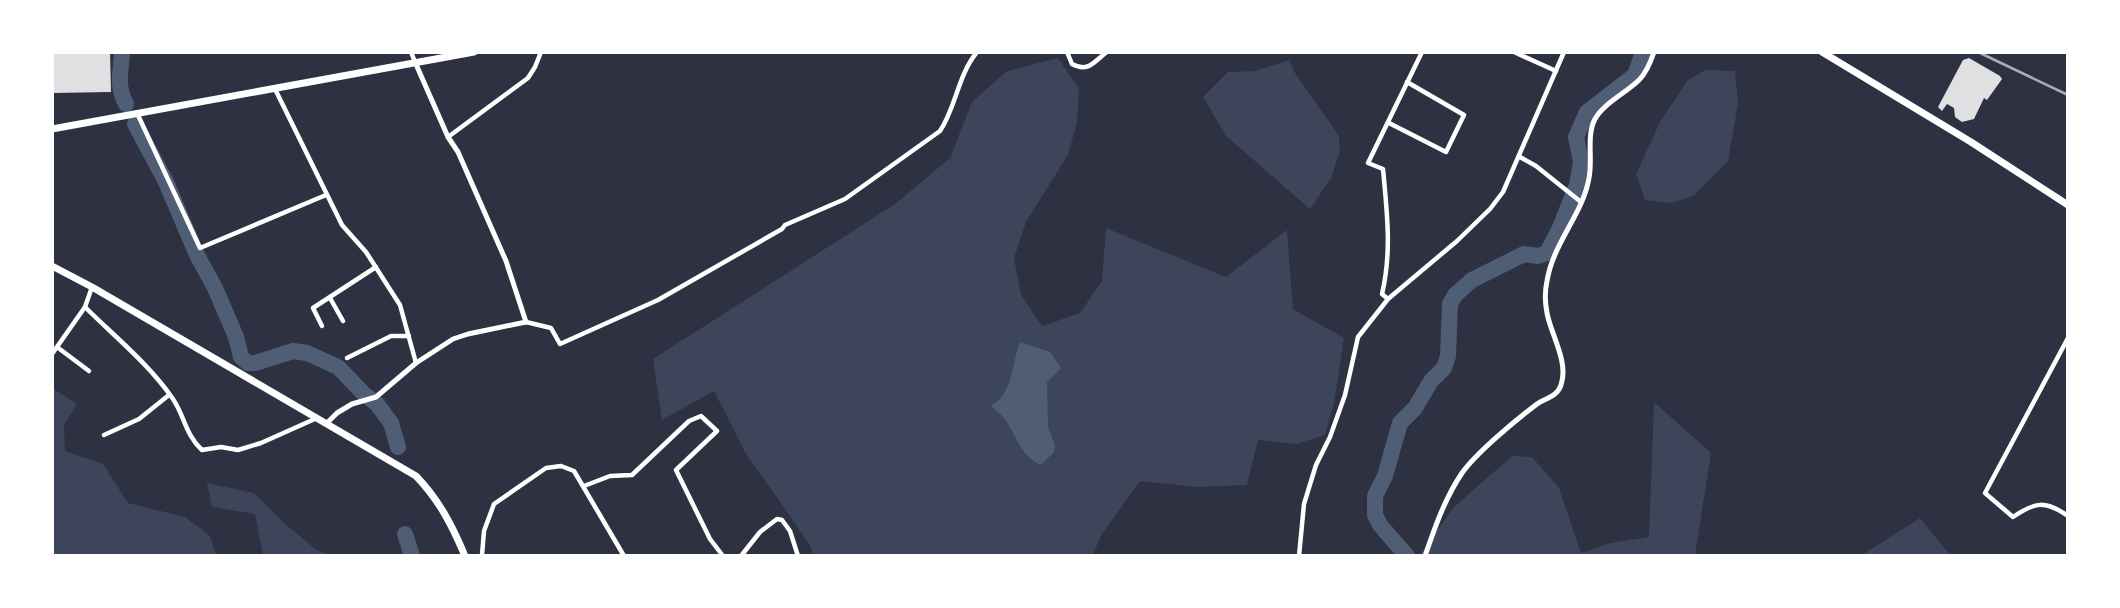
<svg xmlns="http://www.w3.org/2000/svg" width="2120" height="608" font-family="Helvetica,sans-serif">
	<rect width="100%" height="100%" fill="#2d3142"/>
	<!-- green -->
	<g fill="#3c4559">
		<path d="M1058,58L1079,89L1077,122L1068,155L1026,222L1014,258L1021,295L1042,326L1080,313L1102,281L1106,228L1226,277L1287,230L1293,309L1344,338L1334,404L1325,435L1296,444L1258,440L1247,485L1197,487L1140,481L1102,534L1092,556L813,555L810,545L745,452L714,391L662,420L653,359L895,204L950,158L972,102L1007,71Z"/>
		<path d="M1289,60L1295,73L1339,136L1340,151L1331,178L1310,209L1226,136L1203,97L1228,72L1255,71Z"/>
		<path d="M1706,70L1735,71L1738,104L1728,161L1694,195L1672,203L1645,200L1636,174L1660,122L1688,80Z"/>
		<path d="M52,388L77,404L64,425L65,451L103,464L128,503L185,517L210,536L216,555H53Z"/>
		<path d="M1654,402L1711,453L1695,555L1419,556L1454,507L1512,456L1532,457L1559,488L1581,553L1610,543L1649,537Z"/>
		<path d="M207,483L254,493L284,523L318,551L334,555H263L255,514L212,507Z"/>
		<path d="M1920,518L1950,555H1862Z"/>
	</g>
	<!-- water -->
	<path fill="#4f5d75" d="M1020,342L1050,352L1061,368L1047,382L1048,427L1055,445L1054,452L1041,465C1019,456 1017,434 1003,417C999,413 995,409 991,406C1014,392 1011,365 1020,342Z"/>
	<g fill="none" stroke-linecap="round" stroke-linejoin="round">
		<!-- river -->
		<g stroke="#4f5d75" stroke-width="16">
			<path d="M122,52C121,71 116,86 126,104"/>
			<path d="M135,124L166,182L197,255L215,288L236,337L241,357L248,363H255L293,351L307,353L338,367L364,394L377,404L391,423L398,447"/>
			<path d="M405,534L412,556"/>
			<path d="M1407,556L1380,525L1375,515V496L1385,476L1400,423L1415,408L1431,381L1444,368L1448,356L1450,304L1455,295L1472,280L1524,254L1538,256L1547,253L1559,230L1577,185L1581,162L1576,137L1587,112L1635,75L1643,52"/>
		</g>
	</g>
	<!-- building -->
	<g fill="#e0e0e3">
		<path d="M52,52H110L111,92L52,93Z"/>
		<path d="M1969,58L2000,76L2002,79L1987,100L1984,98L1974,119L1962,122L1955,117L1954,108L1947,104L1942,111L1938,107L1963,60Z"/>
	</g>
	<g fill="none" stroke-linecap="round" stroke-linejoin="round">
		<!-- minor -->
		<g stroke="#fff" stroke-width="4.5">
			<path d="M411,52L415,62"/>
			<path d="M1067,52L1072,64C1089,73 1094,61 1107,52"/>
			<path d="M1514,52L1556,71"/>
			<path d="M275,89L342,225L366,252L400,305L416,363"/>
			<path d="M137,113L200,248L326,195"/>
			<path d="M1389,123L1446,152L1464,115L1407,82"/>
			<path d="M448,137L528,78L535,67L541,52"/>
			<path d="M1520,157L1536,166L1581,202"/>
			<path d="M92,287L85,307C114,336 149,364 173,399C185,417 185,434 202,450L221,447L238,450L261,443L317,418"/>
			<path d="M330,298L343,321"/>
			<path d="M1388,299L1382,294C1392,252 1387,212 1383,169L1368,163L1422,52"/>
			<path d="M526,322L551,328L560,344L658,300L782,229L785,225L845,199L940,131C956,107 958,75 977,52"/>
			<path d="M322,326L313,308L376,267"/>
			<path d="M2068,338L1985,493L2013,517C2035,502 2045,500 2068,516"/>
			<path d="M57,347L89,371"/>
			<path d="M52,354L85,307"/>
			<path d="M347,358L391,336H409"/>
			<path d="M104,435L139,419L169,395"/>
			<path d="M584,486L610,476L632,475L689,421L701,416L717,431L676,470L710,539L723,556"/>
			<path d="M482,555L484,531L494,504L546,468L561,466L574,471L624,556"/>
			<path d="M741,556L760,532L777,519L782,520L790,531L798,556"/>
			<path d="M1299,556L1304,504L1316,465L1330,437L1345,395L1358,337L1388,299L1457,241L1490,209L1503,192L1564,52"/>
		</g>
		<!-- tertiary -->
		<g stroke="#fff" stroke-width="5">
			<path d="M327,423L337,413L352,404L376,397L416,363L453,339L468,334L526,322L506,261L458,152L448,137L415,62"/>
			<path d="M1425,556C1435,527 1445,498 1462,473C1477,452 1516,420 1537,404C1546,398 1557,397 1561,385C1569,362 1551,335 1547,313C1545,303 1545,290 1547,281C1553,243 1583,214 1589,178C1593,159 1586,136 1595,119C1604,103 1626,93 1639,80C1646,73 1651,61 1654,52"/>
		</g>
		<!-- primary -->
		<path stroke="#fff" stroke-width="7" d="M52,266L92,287L416,476C439,500 452,525 465,556"/>
		<!-- trunk -->
		<g stroke="#fff" stroke-width="7">
			<path d="M1822,52L1971,142L2068,205"/>
			<path d="M52,129L474,52"/>
		</g>
		<!-- rail -->
		<path stroke="#abadb3" stroke-width="2.5" d="M1978,52L2068,95"/>
	</g>
	<!-- border -->
	<rect width="2120" height="608" fill="none" stroke="#ffffff" stroke-width="108"/>
</svg>
